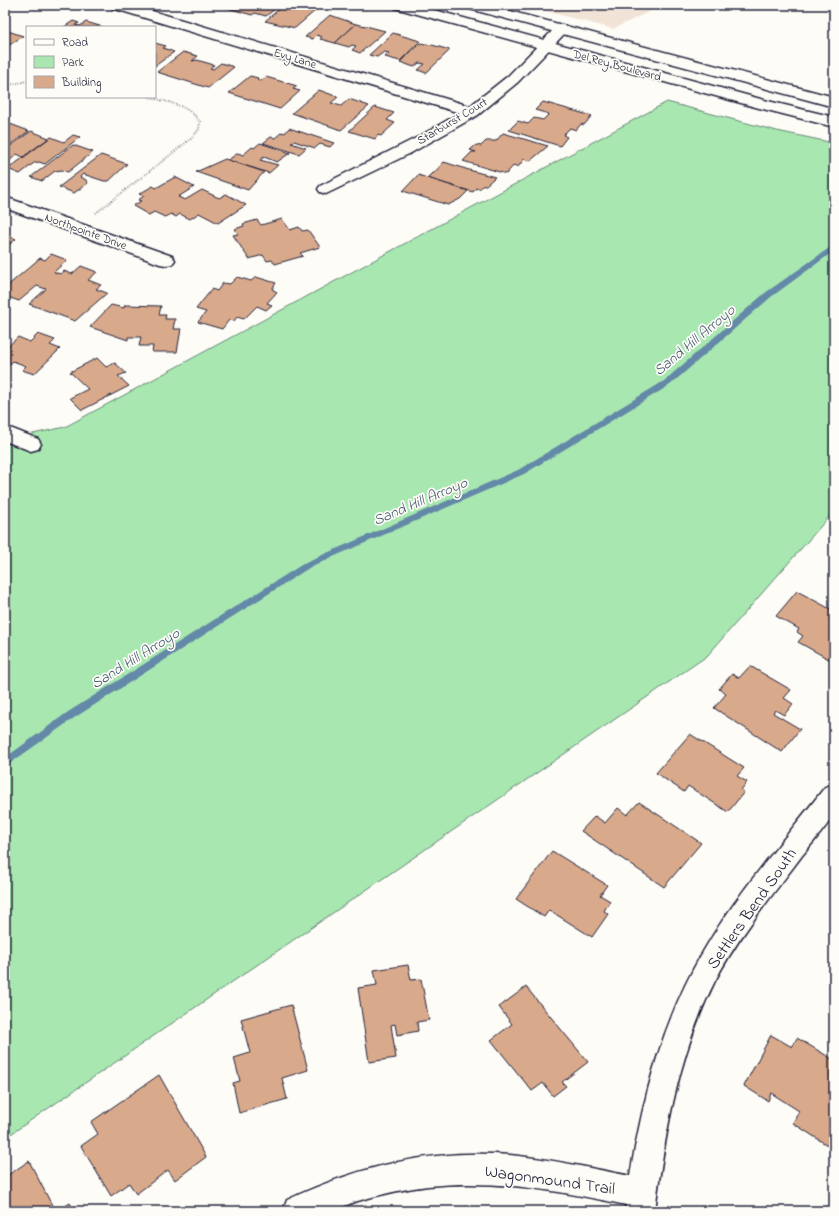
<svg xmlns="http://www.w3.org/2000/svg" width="839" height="1216" font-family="'Indie Flower',sans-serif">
	<rect width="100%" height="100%" fill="#fdfcf7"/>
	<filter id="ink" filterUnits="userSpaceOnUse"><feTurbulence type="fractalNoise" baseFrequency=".025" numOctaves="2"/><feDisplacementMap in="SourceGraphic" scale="8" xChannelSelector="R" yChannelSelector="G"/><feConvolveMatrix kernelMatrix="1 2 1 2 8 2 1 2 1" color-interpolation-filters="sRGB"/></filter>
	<g filter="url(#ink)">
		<!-- built -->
		<path fill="#f2e3d7" d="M523,5H663L613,29Z"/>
		<!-- green -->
		<path fill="#a8e8b0" stroke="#658576" d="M667,102L777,131L834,143V511L707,656L5,1138V440L65,427Z"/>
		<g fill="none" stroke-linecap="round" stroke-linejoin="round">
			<!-- stream -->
			<path fill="#6488a8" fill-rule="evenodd" d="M832,246H834V251L771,297L670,385L524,474L312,566L74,718L5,767V758L68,712L306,562L518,470L664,381L765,293Z"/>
		</g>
		<!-- building -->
		<g fill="#d9a98b" stroke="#22223b">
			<path d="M226,5H280L266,16L255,13L252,15L224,7Z"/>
			<path d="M284,5H299L316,10L295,28L265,21Z"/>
			<path d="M330,15L356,24L335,43L320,39L322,37L317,35L313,39L305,37Z"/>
			<path d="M73,21L79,23L75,25L80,26L86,22L103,27H64Z"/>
			<path d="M356,24L366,26L385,31L360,53L352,50L356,46L352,45L349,47L335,43Z"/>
			<path d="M5,30L23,36L5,48Z"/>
			<path d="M393,33L420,41L400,61L385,57L389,53L384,52L377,57L369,55Z"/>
			<path d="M155,43L166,46L163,48L174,52L155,66Z"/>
			<path d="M420,43L432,45L450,50L426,73L418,70L425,64L419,63L414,67L400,62Z"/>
			<path d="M183,52L198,56L192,61L197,60L214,65L210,68L213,69L221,63L234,67L208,88L157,72Z"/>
			<path d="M250,76L258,78L257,80L261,81L266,77L297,86L293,89L300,91L280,109L229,93Z"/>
			<path d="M319,90L338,97L331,103L341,106L349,99L369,106L341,130L292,113Z"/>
			<path d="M543,102L592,116L584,125L581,124L576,130L570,128L563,135L567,137L560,146L509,130L518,121L528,124L534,118L543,120L549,114L535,110Z"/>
			<path d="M375,107L394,113L387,120L395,123L381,136L378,135L375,139L349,131Z"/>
			<path d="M10,124L29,131L5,148V127Z"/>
			<path d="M289,128L334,143L330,147L320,144L315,148L294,141L291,143L306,148L299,154L263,143L271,137L275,138L282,132L285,133Z"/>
			<path d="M31,131L49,138L23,157L17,154L5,165V150Z"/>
			<path d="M503,133L548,146L530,161L524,159L518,167L514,165L506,174L463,161L472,152H476L470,150L476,145L481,146L486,141H496Z"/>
			<path d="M73,135L80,137L45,164L39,162L34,163L20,174L8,169L51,137L64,142Z"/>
			<path d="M260,143L290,153L277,162L264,157L260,160L278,165L269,173L228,160L238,153L243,155L252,147L254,148Z"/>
			<path d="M73,145L93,152L68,172L62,170L55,171L42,181L31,177Z"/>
			<path d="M101,155L127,164L109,181H104L83,174L80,177L86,180L88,183L74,193L59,187Z"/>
			<path d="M225,159L264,172L248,190L196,172Z"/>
			<path d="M444,162L469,170L495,177L486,185H484L479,189L476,188L473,192L427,178L432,173L433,174Z"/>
			<path d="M418,175L468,191L460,199L448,205L403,191Z"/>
			<path d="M175,177L194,187L178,197L185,200L202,190L219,198L226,194L246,205L218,223L199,213L190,219L180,214L176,217L171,214L165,217L154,212L149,215L133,206L141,201L138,200L144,196L139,194L153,186L156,188Z"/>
			<path d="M282,219L290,230L299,227L302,231L308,230L320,247L300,253L303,256L275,264L272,260L267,261L263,255L249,259L233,235L238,234L235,229L244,226L243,224L257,220L261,225Z"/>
			<path d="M5,235L16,239L5,248Z"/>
			<path d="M51,254L67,260L54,272L60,274L64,271L72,274L81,266L97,272L88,280L101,285L96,289L107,293L75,321L29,304L46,289L37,286L19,301L5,296V288L40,258L45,260Z"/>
			<path d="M237,277L251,281L256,277L276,283L272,289L277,292L267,303L272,305L266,310L257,306L244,319L237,317L234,321L229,320L222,329L198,322L206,312L196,309L212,289L217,291L223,283L230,284Z"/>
			<path d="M111,305L124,308L125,305L161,306L159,315H166L165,319H175L173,329H181L177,352H152L153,346H139L141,337H128V340L90,327Z"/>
			<path d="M38,334L55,340L50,345L60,349L34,374L22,370L26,366L13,361L5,369V349L18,337L30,342Z"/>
			<path d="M97,358L106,367L115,363L126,373L118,376L129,386L82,410L70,398L88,389L70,372Z"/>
			<path d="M797,591L834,611V662L798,642L803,636L797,632L799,629L776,616Z"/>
			<path d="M750,666L791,690L784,698L793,704L784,715L775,710L773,713L800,729L782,752L714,708L726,694L719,689L732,674L739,678Z"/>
			<path d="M690,734L744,768L737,776L747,782L741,790L744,792L728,812L688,786L684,792L656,773Z"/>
			<path d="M639,802L701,843L664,887L581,831L595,816L605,823L618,808L627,815Z"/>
			<path d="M552,851L607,885L600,895L610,901L604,911L608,914L592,937L549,910L544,917L516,899Z"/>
			<path d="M408,965L411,980L421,979L429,1020L417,1022L418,1031L397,1035L395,1024L391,1025L396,1058L369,1062L358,988L377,985L374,970Z"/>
			<path d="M526,987L588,1062L562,1082L566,1086L553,1096L543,1083L532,1091L491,1040L512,1024L499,1007Z"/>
			<path d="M291,1005L308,1070L282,1078L287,1099L239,1113L233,1083L240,1081L234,1058L250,1053L241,1019Z"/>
			<path d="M771,1035L792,1047L797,1038L834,1060V1132L827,1145L793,1123L799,1111L771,1093L768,1101L744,1086Z"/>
			<path d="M159,1075L206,1157L175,1180L168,1170L136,1194L129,1183L111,1196L81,1146L98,1134L91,1122Z"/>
			<path d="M29,1161L55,1211H5V1177Z"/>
			<path d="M70,1203L74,1211H58Z"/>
		</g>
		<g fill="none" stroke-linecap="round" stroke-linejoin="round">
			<!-- street casing -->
			<g stroke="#22223b" stroke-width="3">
				<g id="street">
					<path d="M110,5H132L470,106L508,76L556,27H566L568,30L518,82L478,115L411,153L326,194L320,192L318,189L320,186L420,136L460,113L112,8Z"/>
					<path d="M5,197L172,256L175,260L172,264L166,265L160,264L5,208Z"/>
					<path d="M5,426L38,439L41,444L38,449L31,451L5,441Z"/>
					<path d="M834,783C834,792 837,806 834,814C829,824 809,847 801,857C771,897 738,937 715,981C679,1053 665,1132 655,1211H625L626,1205C560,1191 496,1179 428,1186C403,1189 378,1195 354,1202C346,1205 339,1209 331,1211C317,1214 298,1211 283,1211L287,1200C360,1166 430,1149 510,1155C551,1159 590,1168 630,1176C643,1097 663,1019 704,950C738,892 784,840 825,787Z"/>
				</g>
			</g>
			<!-- secondary casing -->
			<g stroke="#22223b" stroke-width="3">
				<g id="secondary">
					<path d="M393,5H416L768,101L834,117V127L759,108L395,8Z"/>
					<path d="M464,5H487L834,97V107L466,8Z"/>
				</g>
			</g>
			<!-- path -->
			<g stroke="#22223b" stroke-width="2" stroke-dasharray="0.5 2" stroke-linecap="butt">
				<path d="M5,86L27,81"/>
				<path d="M96,213L192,138L199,129L200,122C189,105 167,102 149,97"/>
			</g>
			<!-- street -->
			<use href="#street" fill="#fdfcf7" fill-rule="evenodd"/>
			<!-- secondary -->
			<use href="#secondary" fill="#fdfcf7" fill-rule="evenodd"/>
		</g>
	</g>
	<g text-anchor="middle" stroke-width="3.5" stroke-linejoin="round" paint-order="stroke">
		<!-- far-street labels -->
		<g font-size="12" fill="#22223b" stroke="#fdfcf7">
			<text transform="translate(295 58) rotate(17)" y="4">Evy Lane</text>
			<text transform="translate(617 65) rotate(15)" y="4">Del Rey Boulevard</text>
			<text transform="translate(452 121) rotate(-31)" y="4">Starburst Court</text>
			<text transform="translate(86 231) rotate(20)" y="4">Northpointe Drive</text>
		</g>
		<!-- water labels -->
		<g font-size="15" font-style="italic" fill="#435571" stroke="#fdfcf7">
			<text transform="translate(694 340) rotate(-40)" y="5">Sand Hill Arroyo</text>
			<text transform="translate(420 501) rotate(-23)" y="5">Sand Hill Arroyo</text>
			<text transform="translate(135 658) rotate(-32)" y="5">Sand Hill Arroyo</text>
		</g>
		<!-- near-street labels -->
		<g font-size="17" fill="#22223b" stroke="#fdfcf7">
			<text transform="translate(751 908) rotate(-55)" y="6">Settlers Bend South</text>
			<text transform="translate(550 1179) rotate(8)" y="6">Wagonmound Trail</text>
		</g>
	</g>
	<!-- margin -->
	<rect width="839" height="1216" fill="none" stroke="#fdfcf7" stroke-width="20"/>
	<rect x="10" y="10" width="819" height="1196" fill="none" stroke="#22223b" stroke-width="1.5" filter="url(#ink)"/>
	<!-- legend -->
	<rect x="26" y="26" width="130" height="72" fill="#fdfcf7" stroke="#a5a5ac"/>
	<rect x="34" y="39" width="20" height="6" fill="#fdfcf7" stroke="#a5a5ac"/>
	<text x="62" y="46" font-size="12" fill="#22223b">Road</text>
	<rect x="34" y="56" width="20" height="12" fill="#a8e8b0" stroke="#a5a5ac"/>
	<text x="62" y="66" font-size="12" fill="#22223b">Park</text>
	<rect x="34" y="76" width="20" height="12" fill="#d9a98b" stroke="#a5a5ac"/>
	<text x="62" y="86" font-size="12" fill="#22223b">Building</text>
</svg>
